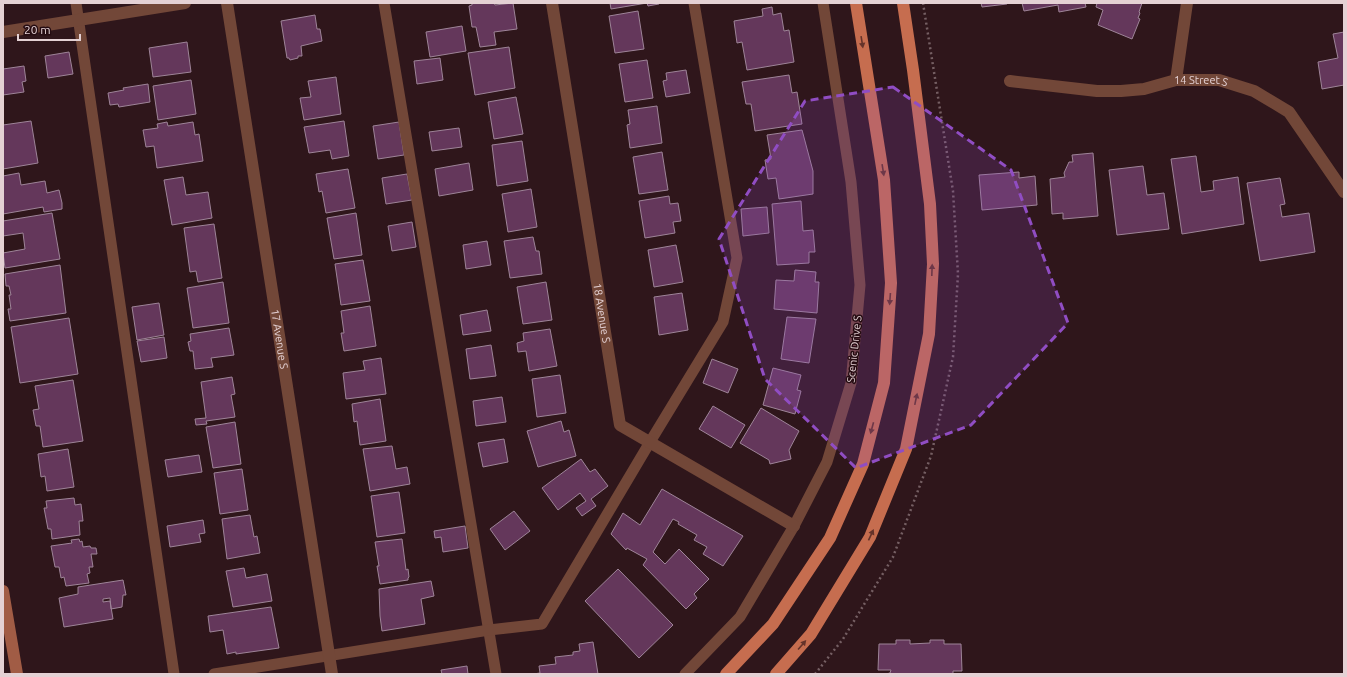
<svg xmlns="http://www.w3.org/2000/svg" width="1347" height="677" font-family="Ubuntu,sans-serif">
	<rect width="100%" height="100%" fill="#2f161b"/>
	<!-- building -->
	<g fill="#64375b" stroke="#9e8498">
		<path d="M472,3H494L495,5L513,3L517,29L494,32L496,45L480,47L476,27H472L469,6L472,5Z"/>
		<path d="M610,3H659V4L648,6L647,3L611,9Z"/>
		<path d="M981,3H1007V4L982,7Z"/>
		<path d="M1022,3H1085L1086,7L1059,12L1058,5L1024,11Z"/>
		<path d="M1097,3H1142L1139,12L1140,13L1138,18L1140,19L1132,39L1098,25L1103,10L1096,7Z"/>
		<path d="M772,7L773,15L781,13L784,31L789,30L794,62L747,70L742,42L737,43L734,21L763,16L762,9Z"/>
		<path d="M638,11L644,49L615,53L609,16Z"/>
		<path d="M315,15L317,29H320L322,41L301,46L302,56H298V58L290,60L289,58H287L281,21Z"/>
		<path d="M462,26L466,51L430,57L426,32Z"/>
		<path d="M1344,32V85L1322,89L1318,62L1338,58L1333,34Z"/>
		<path d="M187,42L191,72L153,77L149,48Z"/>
		<path d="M509,47L515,88L475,95L468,53Z"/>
		<path d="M69,52L73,74L48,78L45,56Z"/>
		<path d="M440,58L443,80L417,84L414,61Z"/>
		<path d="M647,60L653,98L625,102L619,64Z"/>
		<path d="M24,66L26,81L22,82L24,92L3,95V69Z"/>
		<path d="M686,70L690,93L666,97L663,81L667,80L666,73Z"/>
		<path d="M789,75L792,93L797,92L802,124L755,131L751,104H746L742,82Z"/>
		<path d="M336,77L341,114L304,120L300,98L311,97L308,81Z"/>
		<path d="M191,80L196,114L158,120L153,86Z"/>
		<path d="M148,84L150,102L119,107L118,104L110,105L108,93L124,90L123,88Z"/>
		<path d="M516,97L523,134L494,139L488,102Z"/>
		<path d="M657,106L662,143L630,148L627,125L630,124L628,110Z"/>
		<path d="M31,121L38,163L3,169V125Z"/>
		<path d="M344,121L349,156L332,159L330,150L309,153L304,127Z"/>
		<path d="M167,122L168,126L193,122L195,135L199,134L203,161L157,168L154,146L146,147L143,130L158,128L157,124Z"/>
		<path d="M399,122L404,155L378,159L373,126Z"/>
		<path d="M459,128L462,147L432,151L429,132Z"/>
		<path d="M802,130L813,171V194L779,199L776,178L768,179L765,160L771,159L767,135Z"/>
		<path d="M522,141L528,181L497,186L492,145Z"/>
		<path d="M662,152L668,190L639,194L633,157Z"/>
		<path d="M1093,153L1098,216L1063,219V213L1052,214L1050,179L1065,177L1064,173L1069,162H1073L1072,155Z"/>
		<path d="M1196,156L1201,192L1214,190L1213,181L1238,177L1244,224L1182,234L1171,159Z"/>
		<path d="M469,163L473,190L439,196L435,169Z"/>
		<path d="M1143,166L1147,195L1164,193L1169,229L1117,235L1109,170Z"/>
		<path d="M348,169L355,208L326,213L322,191L319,192L316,174Z"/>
		<path d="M1019,172V178L1035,176L1037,205L982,210L979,175Z"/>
		<path d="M19,173L21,185L45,181L47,193L59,190L62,203V209L44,212L43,207L3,214V176Z"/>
		<path d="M407,174L412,200L386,204L382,178Z"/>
		<path d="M183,177L186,195L208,192L212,218L172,225L164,180Z"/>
		<path d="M1280,178L1285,204L1280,205L1282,217L1309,213L1315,252L1260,261L1247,183Z"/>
		<path d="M531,189L537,227L508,232L502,194Z"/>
		<path d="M669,196L670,204L678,203L681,221L673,222L675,233L645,238L639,201Z"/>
		<path d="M801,201L803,231L813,230L815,252H809V263L777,265L772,204Z"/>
		<path d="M767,207L769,233L743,236L741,209Z"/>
		<path d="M52,213L60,259L5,268L3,253L25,249L23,233L3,236V221Z"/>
		<path d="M356,213L362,255L334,259L327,218Z"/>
		<path d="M412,222L416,247L392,251L388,226Z"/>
		<path d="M214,224L222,278L198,282L196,271L190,272L184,228Z"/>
		<path d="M533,237L536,251H539L542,274L510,278L504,241Z"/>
		<path d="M487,241L491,265L466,269L463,245Z"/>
		<path d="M676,245L683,282L654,287L648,250Z"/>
		<path d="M363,260L370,301L341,305L335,264Z"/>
		<path d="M60,265L66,313L10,321L8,309H11L9,295H11L9,286H6L5,274Z"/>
		<path d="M795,270L816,272L815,282H819L817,313L774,309L776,280L794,281Z"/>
		<path d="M223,282L229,323L193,328L187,288Z"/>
		<path d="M546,282L552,320L523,324L517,287Z"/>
		<path d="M682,293L688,330L659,335L654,297Z"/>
		<path d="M159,303L164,335L137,340L132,307Z"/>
		<path d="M370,306L376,346L344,351L341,333H344L341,311Z"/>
		<path d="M487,310L491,331L463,335L460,315Z"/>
		<path d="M787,317L816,319L809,363L781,359Z"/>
		<path d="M69,318L78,374L20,383L11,327Z"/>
		<path d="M229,328L234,355L211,358L213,367L195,369L193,351H190L188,342L191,341L190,334Z"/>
		<path d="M550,329L557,366L529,371L526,351L518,352L517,343L524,341L523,333Z"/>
		<path d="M164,337L167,358L141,362L137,341Z"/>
		<path d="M491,345L496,376L470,379L466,349Z"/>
		<path d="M381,358L386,394L346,399L343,373L365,370L363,361Z"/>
		<path d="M712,359L738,369L728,393L703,383Z"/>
		<path d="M773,368L801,375L797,390L801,391L795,414L763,405Z"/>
		<path d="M560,375L566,413L537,417L532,379Z"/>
		<path d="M232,377L235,394L231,395L235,417L206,421L207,424L196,425L195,419L206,418L201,382Z"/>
		<path d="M73,380L83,441L43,447L40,426H36L33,410L39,409L35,386Z"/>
		<path d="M502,397L506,422L476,426L473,401Z"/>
		<path d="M380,399L386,441L360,445L357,421L354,422L352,404Z"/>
		<path d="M713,406L745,425L731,448L699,429Z"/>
		<path d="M761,408L799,431L789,450L791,459L770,464L769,460L740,443Z"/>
		<path d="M561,421L564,432L569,430L576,456L538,467L527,431Z"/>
		<path d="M235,422L241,464L213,468L206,427Z"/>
		<path d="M504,439L508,462L483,467L478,443Z"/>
		<path d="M392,446L396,469L407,467L410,484L370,491L363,449Z"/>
		<path d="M68,449L74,487L47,491L45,476L41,477L38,454Z"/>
		<path d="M199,455L202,472L168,477L165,460Z"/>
		<path d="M581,459L590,472L595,469L608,486L591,499L596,506L582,516L576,508L586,501L580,493L558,510L542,488Z"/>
		<path d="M242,469L248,510L220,514L214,473Z"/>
		<path d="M662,489L743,536L723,566L703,554L707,547L694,540L697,535L678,524L679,522L673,519L653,552L665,564L679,549L709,579L694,594L697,598L686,609L643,565L647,559L627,548L626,550L611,534L623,513L640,525Z"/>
		<path d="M399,492L405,533L377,537L371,496Z"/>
		<path d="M74,498L75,505L81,504L83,521H79L80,535L52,539L51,529H48L44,508H47L46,501Z"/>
		<path d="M514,511L530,531L505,550L490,529Z"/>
		<path d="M250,515L254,537L257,536L260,553L227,559L222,519Z"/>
		<path d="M203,520L205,533L199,534L201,542L170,547L167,526Z"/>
		<path d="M465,526L468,548L443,552L441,537L435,538L434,531Z"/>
		<path d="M79,539L80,542L82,541L83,547L90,546L91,548H96L97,554H91L93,567H89L90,573L87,574L89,583L66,586L64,577L61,578L59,567H55L51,546L72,543L71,540Z"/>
		<path d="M402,539L406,570L408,569L409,577L408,578V580L380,584L377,566H379L375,542Z"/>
		<path d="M244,568L246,578L267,574L272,601L233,607L226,571Z"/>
		<path d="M618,569L673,625L639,658L585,601Z"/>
		<path d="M123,580L126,595H123L122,607L111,609L110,598L103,599V602L110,601L113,619L64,627L59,598L78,594V587Z"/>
		<path d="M431,581L434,596L421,599L425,624L382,631L380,616L379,589Z"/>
		<path d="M271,607L279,648L236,654V652L227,654L223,630L210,632L208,616Z"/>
		<path d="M896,640H910V644L930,643V640H944V644H961L962,671H953V674H886L890,673L891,670H878L879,644H896Z"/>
		<path d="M593,642L598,674H533L540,673L539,666L556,664L555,657L573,655V652L580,651L579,644Z"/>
		<path d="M467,666L468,674H442L441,670Z"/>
	</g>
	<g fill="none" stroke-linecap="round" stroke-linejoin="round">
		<!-- path -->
		<path stroke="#755f63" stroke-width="2.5" stroke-dasharray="2 3" stroke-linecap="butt" d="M815,674L843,639L893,557L931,456L953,357L958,274L953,191L923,3"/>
		<!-- lane -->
		<g stroke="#724738" stroke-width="11">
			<path d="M76,3L174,674"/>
			<path d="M384,3L496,674"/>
			<path d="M214,674L489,630L542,624L650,442L723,322L737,258L694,3"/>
			<path d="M685,674L740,617L794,526L827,462L851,383L860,285L851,182L823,3"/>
		</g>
		<!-- street -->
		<g stroke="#724738" stroke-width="12">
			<path id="s1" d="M227,3L332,674"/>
			<path id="s2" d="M552,3L620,425L794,526"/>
			<path d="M3,32L185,3"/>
			<path d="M1176,80L1187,3"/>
			<path id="s3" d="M1010,81L1097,91H1121L1144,89L1176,80H1219L1254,91L1289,112L1344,192"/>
		</g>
		<!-- secondary -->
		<path stroke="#a15c45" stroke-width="12" d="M3,591L17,674"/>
		<!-- primary -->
		<g stroke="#c66d4f" stroke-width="12">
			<path d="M726,674L773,624L830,538L863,464L884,383L891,283L884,180L856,3"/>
			<path d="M776,674L811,634L870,537L906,449L929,334L933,264L930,204L913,70L903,3"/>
		</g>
	</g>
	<!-- one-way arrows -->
	<defs><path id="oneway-solid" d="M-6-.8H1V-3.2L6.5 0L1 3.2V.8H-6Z"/></defs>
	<g fill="#65332a">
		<use href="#oneway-solid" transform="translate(862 42) rotate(81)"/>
		<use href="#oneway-solid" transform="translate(883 170) rotate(81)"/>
		<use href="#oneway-solid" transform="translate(932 270) rotate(-88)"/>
		<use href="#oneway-solid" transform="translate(890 299) rotate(94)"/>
		<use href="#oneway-solid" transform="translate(916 399) rotate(-78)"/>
		<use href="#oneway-solid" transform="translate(872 428) rotate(105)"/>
		<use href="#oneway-solid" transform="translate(871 535) rotate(-65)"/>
		<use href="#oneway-solid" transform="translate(802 645) rotate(-49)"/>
	</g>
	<!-- marked area -->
	<path fill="#904dc3" fill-opacity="0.2" stroke="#904dc3" stroke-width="3" stroke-dasharray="8 5" stroke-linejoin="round" d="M893,87L1011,170L1068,323L971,425L856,468L765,379L719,239L805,101Z"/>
	<g text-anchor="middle" stroke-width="3" stroke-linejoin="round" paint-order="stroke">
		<!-- street labels -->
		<g font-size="11" fill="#e4d1d4" stroke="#250c12">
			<text dy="4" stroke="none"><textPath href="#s3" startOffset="193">14 Street S</textPath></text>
			<text dy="4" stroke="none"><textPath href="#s2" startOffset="314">18 Avenue S</textPath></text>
			<text dy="4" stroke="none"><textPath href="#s1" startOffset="340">17 Avenue S</textPath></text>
			<text transform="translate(854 349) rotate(-84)" y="4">Scenic Drive S</text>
		</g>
	</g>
	<!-- border -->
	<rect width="1347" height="677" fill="none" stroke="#e4d1d4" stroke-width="8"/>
	<!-- scale -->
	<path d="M18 34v6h62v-6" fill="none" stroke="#e4d1d4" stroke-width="2"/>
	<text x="24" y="34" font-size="12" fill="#e4d1d4" stroke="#250c12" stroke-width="3" paint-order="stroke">20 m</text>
</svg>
